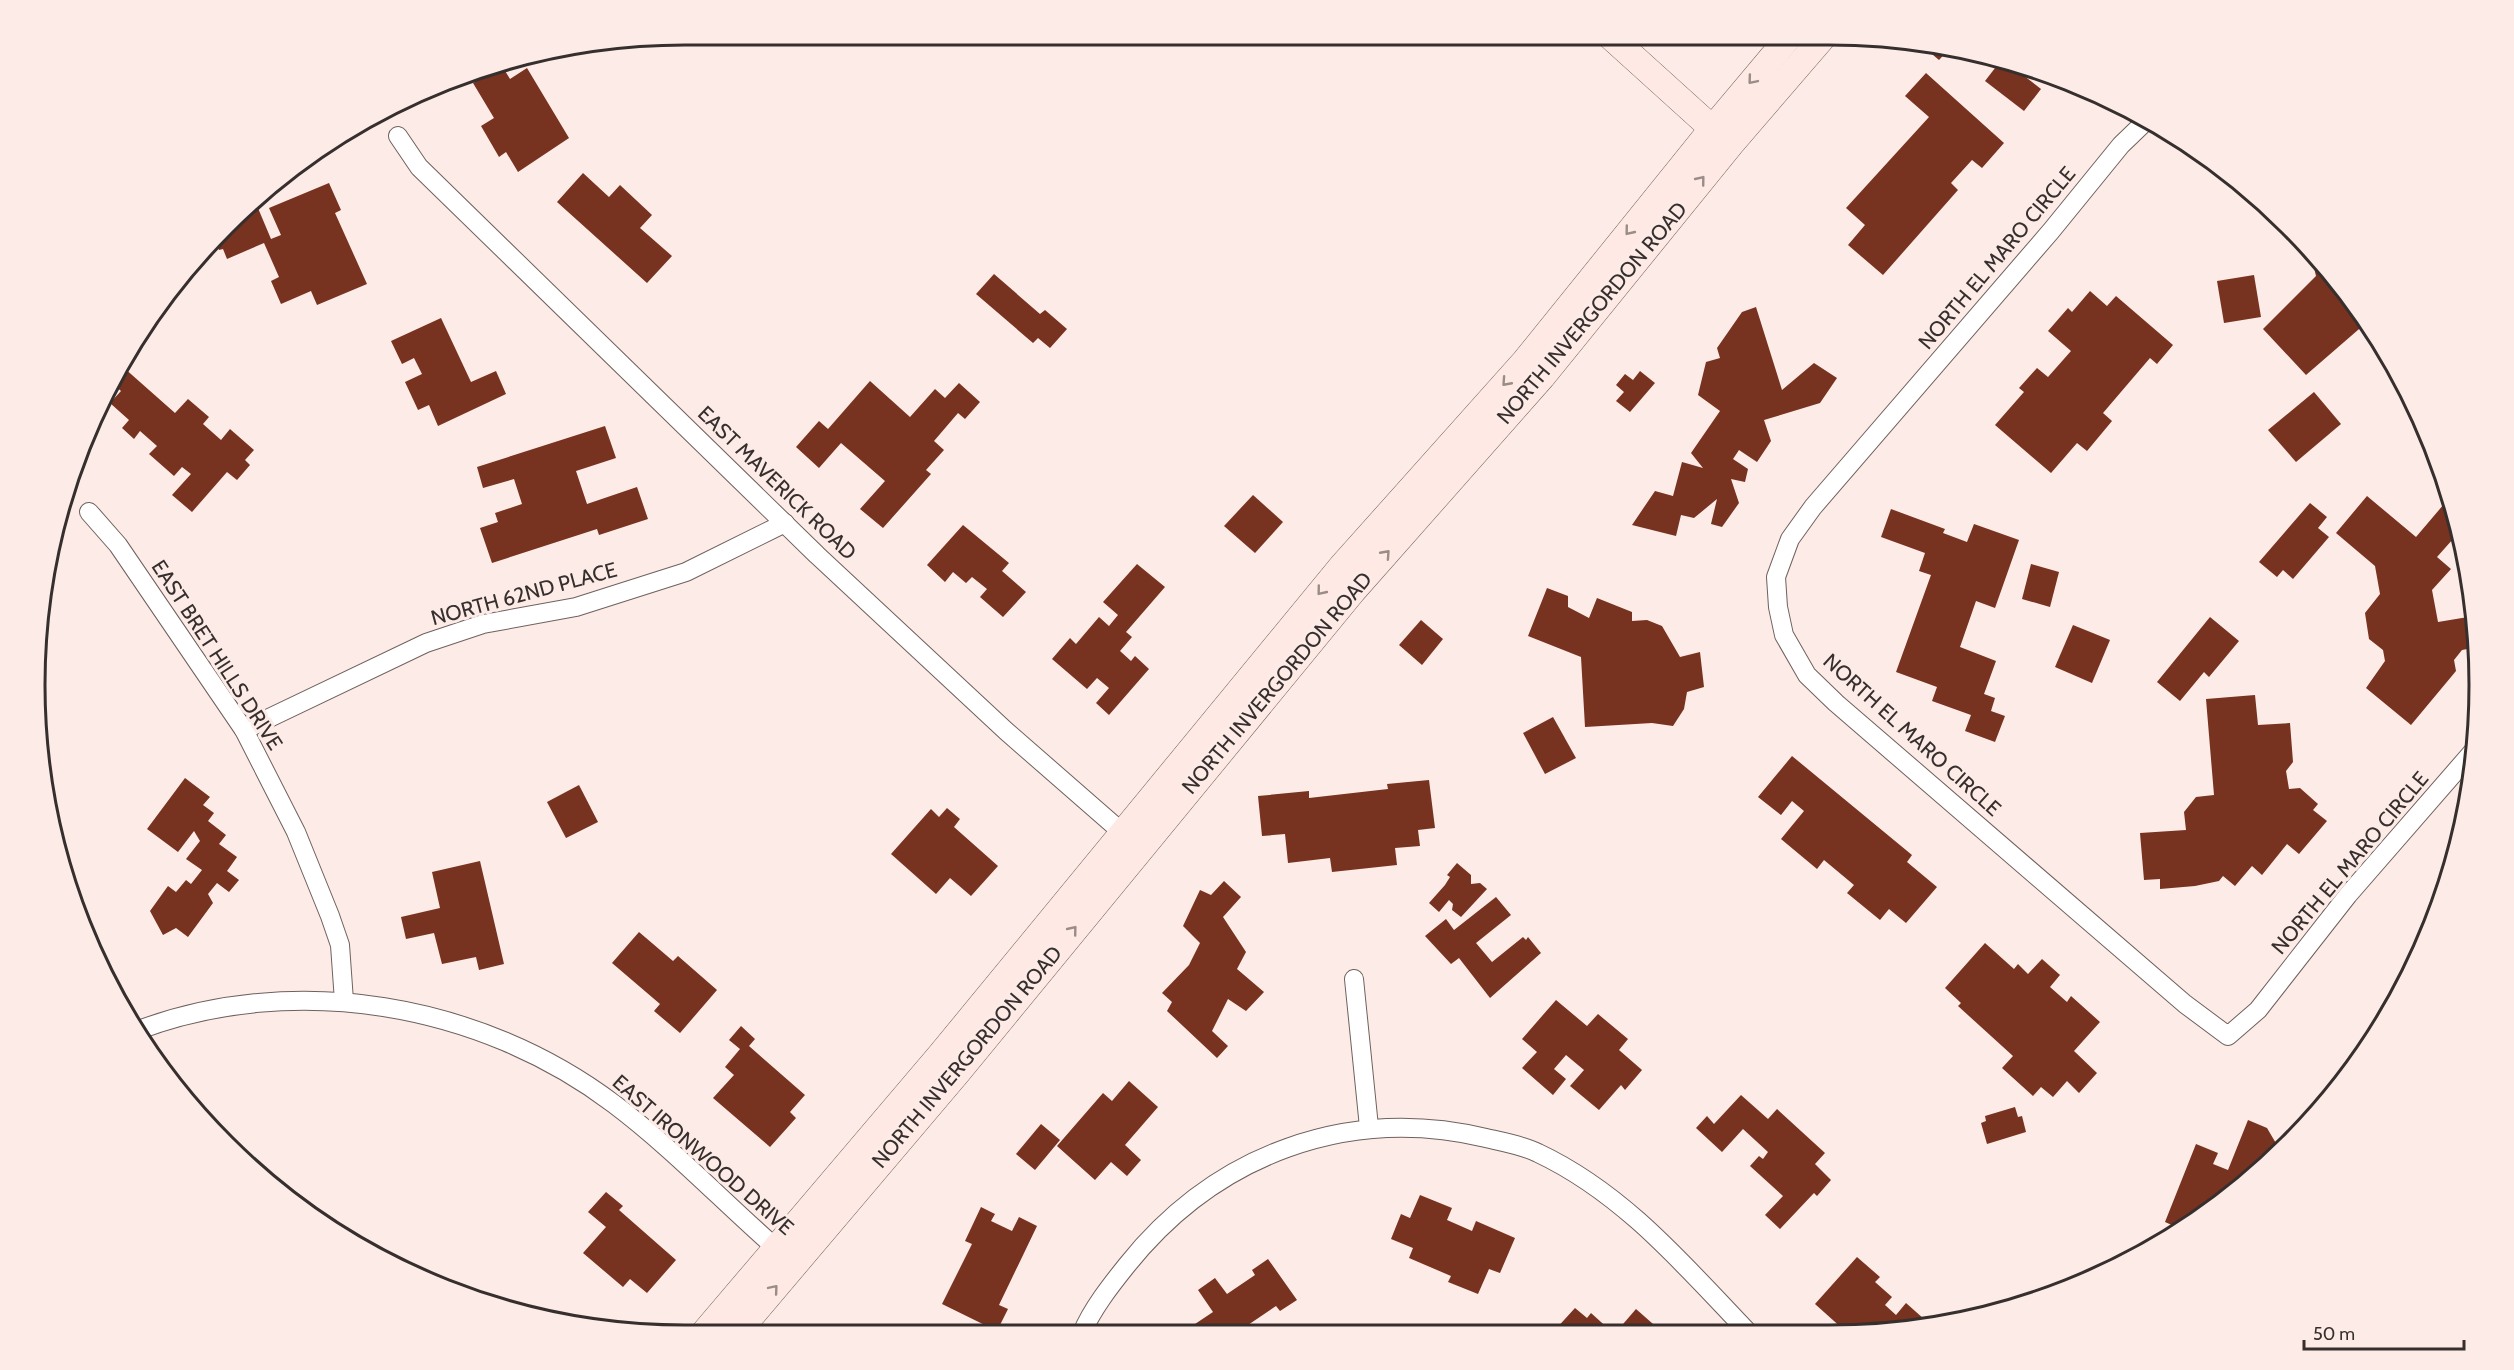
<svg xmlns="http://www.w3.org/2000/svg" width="2514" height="1370" font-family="Cabin,sans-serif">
	<rect width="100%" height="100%" fill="#fcebe6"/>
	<!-- building -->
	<g fill="#773220">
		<path d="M1920,44L1949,49L1939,60Z"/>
		<path d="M2002,59L2041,89L2024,111L1985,81Z"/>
		<path d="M502,66L510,79L527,68L569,138L518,172L506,152L499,157L481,126L494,118L473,83Z"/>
		<path d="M1926,73L2004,143L1982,168L1972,160L1951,183L1958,190L1883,275L1848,245L1865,225L1846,208L1929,117L1905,96Z"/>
		<path d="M583,173L609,197L620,185L652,215L640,228L672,256L647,283L557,202Z"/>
		<path d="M329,183L341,210L335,213L367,284L317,305L311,291L281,304L271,281L279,277L264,243L227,259L223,249L219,250L214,239L255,201L271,239L281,235L269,208Z"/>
		<path d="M2310,251L2345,289L2366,323L2306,375L2263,329L2316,276Z"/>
		<path d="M994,274L1040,314L1045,310L1067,329L1050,348L1038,338L1033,343L976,294Z"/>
		<path d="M2254,275L2261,317L2224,323L2217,281Z"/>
		<path d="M2090,291L2107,306L2116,296L2173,345L2157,364L2150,358L2103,413L2112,421L2087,451L2077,443L2051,473L1995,425L2024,392L2019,388L2037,368L2048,377L2071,351L2048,331L2068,308L2072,312Z"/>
		<path d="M1756,307L1782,390L1814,363L1837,378L1820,403L1764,420L1771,441L1757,462L1739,450L1733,459L1748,469L1745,482L1731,479L1739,503L1722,527L1711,524L1717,499L1694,518L1681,515L1676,536L1632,525L1655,491L1673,496L1682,462L1703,468L1691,453L1720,411L1698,395L1706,362L1720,358L1717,348L1742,312Z"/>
		<path d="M441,318L471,382L496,371L506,394L438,426L429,405L418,410L405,382L422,374L414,358L402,364L391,341Z"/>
		<path d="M123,367L175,413L188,399L209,417L203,424L221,440L230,429L254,450L245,460L250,465L237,480L227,472L192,512L172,495L191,474L182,467L174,476L149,454L157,446L140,431L134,439L122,428L129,420L110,403L121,391L112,383Z"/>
		<path d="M1640,371L1655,383L1630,412L1616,401L1624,392L1616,385L1625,374L1633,380Z"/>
		<path d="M870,381L910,417L935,389L945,398L959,383L980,402L965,419L958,413L934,441L944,450L926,470L931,474L883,528L860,509L885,481L841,443L819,468L796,447L819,421L828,429Z"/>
		<path d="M2314,392L2341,424L2296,462L2268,430Z"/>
		<path d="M605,426L616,458L576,471L587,504L637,487L648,519L599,535L597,529L492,563L480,528L498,522L495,513L522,504L514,479L483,488L477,467Z"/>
		<path d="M1253,495L1283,522L1255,553L1224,526Z"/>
		<path d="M2367,496L2416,537L2450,497L2457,516L2461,541L2459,544L2453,539L2437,557L2451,569L2432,590L2438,622L2474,616L2478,647L2462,650L2454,660L2456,671L2411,725L2366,688L2385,661L2383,650L2369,639L2365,613L2380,594L2375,566L2336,533Z"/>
		<path d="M2310,503L2327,517L2318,528L2329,537L2293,579L2283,570L2277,577L2259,562Z"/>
		<path d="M1891,509L1945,529L1943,533L1967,542L1974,524L2019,540L1995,608L1976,601L1960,647L1996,661L1984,694L1995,698L1991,711L2005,716L1995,742L1965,731L1971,715L1932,701L1937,687L1896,672L1931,575L1919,571L1925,553L1881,537Z"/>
		<path d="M963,525L1009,563L1002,571L1026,592L1003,617L980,597L987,589L972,577L966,583L953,572L945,582L927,565Z"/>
		<path d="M1137,564L1165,587L1126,632L1132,637L1120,651L1131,661L1135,656L1149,669L1109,715L1096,703L1109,688L1097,678L1087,689L1052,659L1070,638L1076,644L1099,617L1109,626L1118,615L1103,602Z"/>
		<path d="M2031,564L2059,572L2050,607L2022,599Z"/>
		<path d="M1547,588L1568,596V607L1589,618L1597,598L1632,612V621L1647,620L1662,626L1680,657L1700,652L1704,687L1687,692L1684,709L1673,726L1652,723L1585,727L1581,657L1528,636Z"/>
		<path d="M2210,617L2239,641L2209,677L2204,672L2180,701L2157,682Z"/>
		<path d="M1421,620L1443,639L1422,665L1399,645Z"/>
		<path d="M2073,625L2110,640L2092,683L2055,667Z"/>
		<path d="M2255,695L2258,725L2290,723L2293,762L2286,771L2289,789L2300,788L2318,804L2313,810L2327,821L2299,854L2287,844L2262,875L2252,866L2235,886L2223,876L2219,881L2195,886L2160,889V879L2144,880L2140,833L2186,830L2184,812L2196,797L2214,795L2206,699Z"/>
		<path d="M1553,717L1576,758L1545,774L1523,733Z"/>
		<path d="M1792,756L1912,855L1907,862L1937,887L1906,923L1889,909L1880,920L1847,893L1854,885L1824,860L1817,869L1781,839L1804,811L1792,801L1781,815L1758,797Z"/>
		<path d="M185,778L210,797L203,805L214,813L208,821L226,835L219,844L237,857L227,871L239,880L229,892L217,883L208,894L213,903L188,937L176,928L163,935L150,911L168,886L176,892L186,880L191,884L202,870L186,859L200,841L194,831L178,852L147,829Z"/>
		<path d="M1429,780L1435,828L1418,830L1420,846L1395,848L1397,865L1332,872L1330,858L1288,863L1285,834L1262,836L1258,796L1309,791V798L1388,789L1387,784Z"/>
		<path d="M579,785L598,822L566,838L547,802Z"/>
		<path d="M947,808L960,819L954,827L998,866L971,896L950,878L936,894L891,854L931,809L939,817Z"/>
		<path d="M480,861L504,964L479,970L476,957L442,964L434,933L406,939L401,917L440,908L432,872Z"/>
		<path d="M1457,863L1471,875V884L1480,883L1487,889L1461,917L1452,910L1453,904L1449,900L1439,912L1429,903L1445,885L1450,877L1447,875Z"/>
		<path d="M1224,881L1241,897L1223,917L1246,952L1237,969L1264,992L1246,1011L1228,999L1212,1031L1228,1046L1217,1058L1167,1011L1172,1002L1162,993L1189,965L1200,943L1183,926L1200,890L1211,895Z"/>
		<path d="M1496,897L1511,915L1476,943L1492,962L1523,937L1526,940L1528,937L1541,953L1490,998L1459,958L1451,964L1425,936L1446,919L1454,930Z"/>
		<path d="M639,932L673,961L678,956L717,990L680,1033L654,1011L660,1004L612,963Z"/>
		<path d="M1985,943L2014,969L2018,964L2028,974L2042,959L2060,975L2050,987L2067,1002L2071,996L2100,1022L2074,1051L2097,1073L2079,1093L2067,1081L2053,1097L2041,1087L2033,1096L2002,1068L2013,1056L1958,1006L1961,1003L1945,988Z"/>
		<path d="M1556,1000L1587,1026L1598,1014L1628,1039L1619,1050L1642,1070L1625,1090L1621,1085L1599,1110L1570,1086L1584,1070L1566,1055L1554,1069L1566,1079L1553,1095L1522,1068L1537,1052L1522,1039Z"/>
		<path d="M741,1026L755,1039L749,1046L805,1095L790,1112L796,1118L770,1147L713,1098L734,1075L725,1067L740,1049L729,1040Z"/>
		<path d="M1129,1081L1158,1107L1125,1145L1141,1160L1127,1176L1111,1162L1095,1180L1057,1146L1103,1093L1112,1101Z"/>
		<path d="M1741,1095L1768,1119L1777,1109L1825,1153L1815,1164L1831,1180L1817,1196L1814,1193L1780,1229L1765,1215L1783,1196L1750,1166L1759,1156L1763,1159L1768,1152L1743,1129L1722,1152L1696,1128L1707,1116L1714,1124Z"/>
		<path d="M2015,1107L2018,1117L2022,1116L2026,1132L1987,1144L1981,1123L1986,1121L1985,1116Z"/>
		<path d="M2248,1120L2267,1128L2277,1145L2281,1146L2191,1226L2183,1230L2165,1222L2196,1144L2218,1153L2213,1164L2228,1170Z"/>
		<path d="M1041,1124L1060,1140L1035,1170L1016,1154Z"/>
		<path d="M606,1192L623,1206L619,1210L676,1260L647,1293L630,1279L623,1287L583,1253L606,1227L588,1212Z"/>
		<path d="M1420,1195L1452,1208L1447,1220L1472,1231L1476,1221L1515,1238L1500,1273L1489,1269L1478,1294L1448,1282L1451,1276L1409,1258L1413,1248L1391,1239L1401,1214L1410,1218Z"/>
		<path d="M981,1207L995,1214L991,1221L1012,1231L1019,1217L1037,1226L999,1305L1008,1309L997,1331L942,1304L972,1244L965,1241Z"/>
		<path d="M1857,1257L1880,1277L1875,1282L1892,1297L1885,1305L1896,1315L1906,1303L1924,1319L1914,1330H1844L1815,1304Z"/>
		<path d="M1268,1259L1297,1300L1280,1311L1276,1306L1245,1327L1248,1332H1192L1189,1328L1213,1312L1198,1290L1215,1278L1227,1294L1255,1275L1252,1270Z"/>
		<path d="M1575,1308L1587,1318L1591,1313L1611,1331H1554Z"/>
		<path d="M1636,1309L1661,1331H1617Z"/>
	</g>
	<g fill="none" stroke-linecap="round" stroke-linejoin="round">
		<!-- street casing -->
		<g stroke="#6f615d" stroke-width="20">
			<g id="street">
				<path d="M2148,119L2121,145L2051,231L1813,507L1790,539L1776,577L1778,607L1784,635L1807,675L1836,703L2185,1004L2228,1036L2258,1010L2348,895L2475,749"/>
				<path d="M398,136L419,167L817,555L1006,731L1132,841"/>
				<path d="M89,512L118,545L244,730L296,832L330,916L340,945L344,1001"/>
				<path d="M244,730L426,643L483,624L576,607L686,572L785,523"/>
				<path d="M1354,979L1369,1127"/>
				<path d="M136,1031C294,971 480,1003 614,1104C675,1150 727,1206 785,1256"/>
				<path d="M1082,1333C1092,1309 1111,1285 1127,1265C1215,1155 1347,1105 1486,1138C1503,1142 1522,1145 1538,1153C1623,1193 1683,1264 1747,1331"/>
			</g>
		</g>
		<!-- secondary casing -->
		<g stroke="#6f615d" stroke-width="27">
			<g id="secondary">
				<path d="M1610,36L1725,140"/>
				<path d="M703,1334L941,1054L1341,567L1525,361L1712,129L1790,36"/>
				<path d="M736,1334L958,1072L1353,591L1542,377L1731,144L1824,36"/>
			</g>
		</g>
		<!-- street -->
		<use href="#street" stroke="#fff" stroke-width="18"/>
		<!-- secondary -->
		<use href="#secondary" stroke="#fee9e4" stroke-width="26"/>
	</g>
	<!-- one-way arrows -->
	<defs><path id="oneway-chevron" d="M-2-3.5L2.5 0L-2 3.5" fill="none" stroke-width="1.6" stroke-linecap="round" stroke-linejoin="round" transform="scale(1.5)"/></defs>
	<g stroke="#9a8c88">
		<use href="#oneway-chevron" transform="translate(1752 80) rotate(130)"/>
		<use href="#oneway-chevron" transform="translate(1701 180) rotate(-51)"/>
		<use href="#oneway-chevron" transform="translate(1629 231) rotate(129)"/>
		<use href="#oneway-chevron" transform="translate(1506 382) rotate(132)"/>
		<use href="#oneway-chevron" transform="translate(1386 554) rotate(-48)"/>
		<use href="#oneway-chevron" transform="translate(1321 591) rotate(129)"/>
		<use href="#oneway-chevron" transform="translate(1073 930) rotate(-51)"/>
		<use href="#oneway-chevron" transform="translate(774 1289) rotate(-50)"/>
	</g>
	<g text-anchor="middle" stroke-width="6" stroke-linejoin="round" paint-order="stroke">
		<!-- street labels -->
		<g font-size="21" fill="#362f2d" stroke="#fcebe6">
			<text transform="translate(1997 258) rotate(-50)" y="7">NORTH EL MARO CIRCLE</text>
			<text transform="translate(1592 313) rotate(-50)" y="7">NORTH INVERGORDON ROAD</text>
			<text transform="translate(777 483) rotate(44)" y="7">EAST MAVERICK ROAD</text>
			<text transform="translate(524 594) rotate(-15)" y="7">NORTH 62ND PLACE</text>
			<text transform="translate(217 655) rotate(57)" y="7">EAST BRET HILLS DRIVE</text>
			<text transform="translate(1277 683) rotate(-50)" y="7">NORTH INVERGORDON ROAD</text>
			<text transform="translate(1912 735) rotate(42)" y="7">NORTH EL MARO CIRCLE</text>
			<text transform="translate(2350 863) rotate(-50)" y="7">NORTH EL MARO CIRCLE</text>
			<text transform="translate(967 1057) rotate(-50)" y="7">NORTH INVERGORDON ROAD</text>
			<text transform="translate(703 1155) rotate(41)" y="7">EAST IRONWOOD DRIVE</text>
		</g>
	</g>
	<!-- crop -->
	<path d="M0 0H2514V1370H0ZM685 45H1829A640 640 0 0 1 2469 685V685A640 640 0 0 1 1829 1325H685A640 640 0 0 1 45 685V685A640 640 0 0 1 685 45Z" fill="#fcebe6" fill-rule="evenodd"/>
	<path fill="none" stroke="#362f2d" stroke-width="3" d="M685 45H1829A640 640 0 0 1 2469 685V685A640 640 0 0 1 1829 1325H685A640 640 0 0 1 45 685V685A640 640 0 0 1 685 45Z"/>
	<!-- scale -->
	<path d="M2304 1340v9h160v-9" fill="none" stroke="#362f2d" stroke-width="3"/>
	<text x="2313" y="1340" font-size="18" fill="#362f2d" stroke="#fcebe6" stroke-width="4.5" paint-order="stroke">50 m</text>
</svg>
